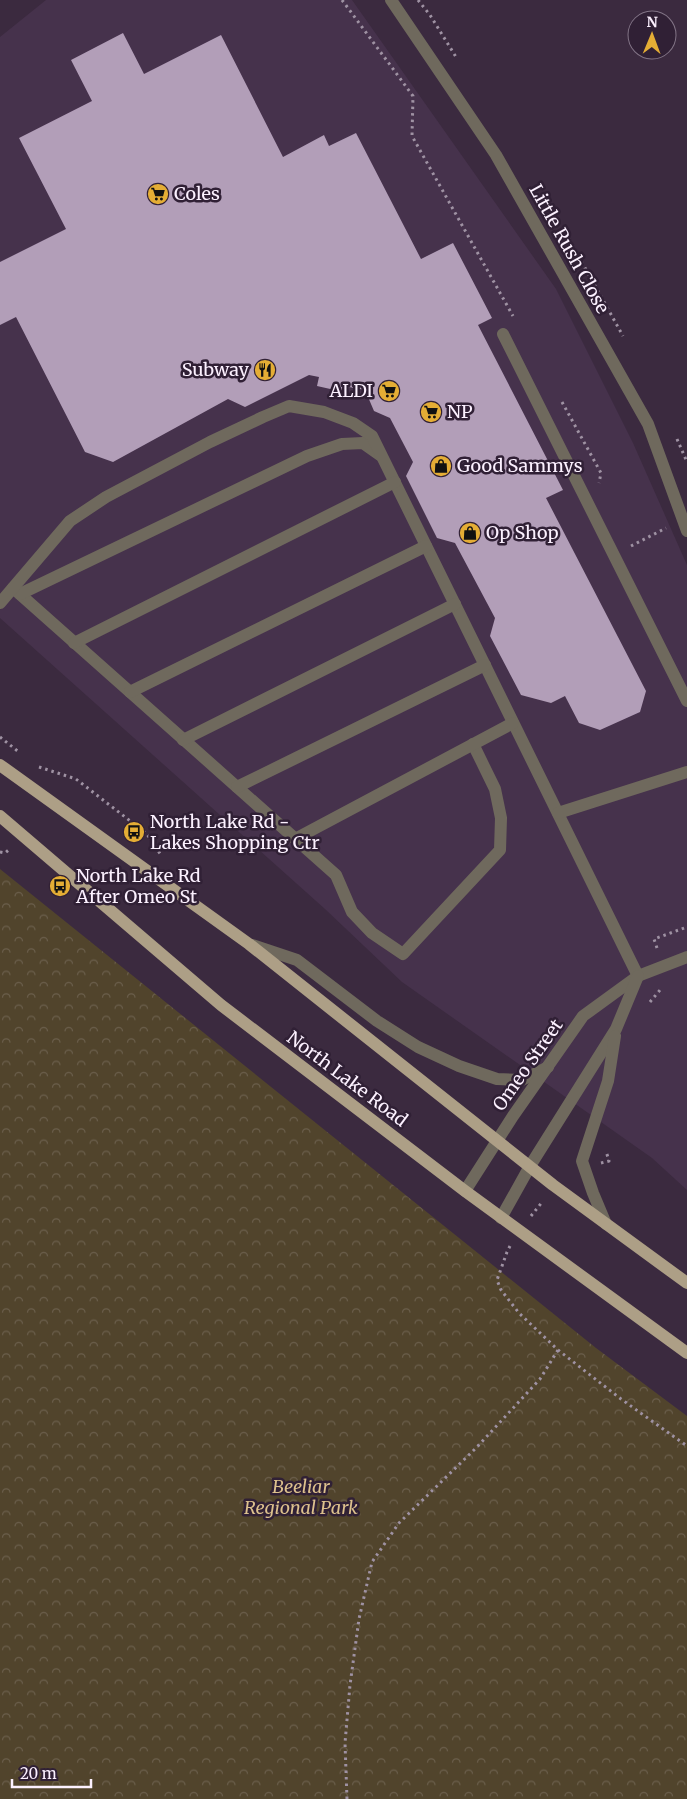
<svg xmlns="http://www.w3.org/2000/svg" width="687" height="1799" font-family="Merriweather,serif">
	<defs>
		<pattern id="park-crowns" width="20" height="18" patternUnits="userSpaceOnUse" patternTransform="scale(1.25)"><rect width="20" height="18" fill="#51442c"/><path d="M2 6a3 3 0 1 1 6 0M12 15a3 3 0 1 1 6 0" fill="none" stroke="#6b5f4c"/></pattern>
	</defs>
	<rect width="100%" height="100%" fill="#3b2a3f"/>
	<!-- built -->
	<path fill="#46324c" d="M46,0H352L556,289L633,443L687,565V1190L652,1158L402,982L325,909L0,618V37Z"/>
	<!-- park -->
	<path fill="url(#park-crowns)" d="M0,869L596,1348L687,1416V1799H0Z"/>
	<!-- building -->
	<path fill="#b29eb8" d="M123,33L144,74L221,35L283,157L324,135L329,146L356,133L421,259L453,243L492,318L478,325L563,490L546,498L646,691L640,712L600,730L579,723L565,696L551,703L521,695L490,636L495,618L455,543L437,538L406,476L413,462L390,418L374,411L365,390L349,387L348,393L317,386L319,377L309,375L245,407L228,399L113,462L85,452L16,317L0,325V262L66,229L19,138L92,101L71,60Z"/>
	<g fill="none" stroke-linecap="round" stroke-linejoin="round">
		<!-- path -->
		<g stroke="#9f92a3" stroke-width="3" stroke-dasharray="2.5 4" stroke-linecap="butt">
			<path d="M342,0L413,96L412,136L513,316"/>
			<path d="M418,0L430,15L456,57"/>
			<path d="M569,239L623,336"/>
			<path d="M562,402L601,473L599,483"/>
			<path d="M677,439L687,462"/>
			<path d="M631,546L666,528"/>
			<path d="M0,737L20,753"/>
			<path d="M39,767L76,779L147,834L161,855"/>
			<path d="M0,852L5,853L11,848"/>
			<path d="M657,948L654,939L687,927"/>
			<path d="M650,1002L660,990"/>
			<path d="M601,1163L609,1161L606,1151"/>
			<path d="M531,1216L543,1201"/>
			<path d="M510,1246L507,1252L497,1280L501,1290L519,1313L558,1350L621,1399L687,1446"/>
			<path d="M347,1799L345,1743L350,1685L359,1619L372,1562L399,1523L477,1447L540,1379L558,1350"/>
		</g>
		<!-- minor -->
		<g stroke="#6f695d" stroke-width="12">
			<path d="M391,0L496,155L648,424L687,531"/>
			<path d="M503,334L687,701"/>
			<path d="M13,588L336,875L352,912L372,933L403,954L500,850L501,818L495,789L473,744"/>
			<path d="M20,594L307,456L342,444L363,443L380,455"/>
			<path d="M0,603L70,521L106,497L210,442L263,417L289,406L324,412L353,423L372,436L638,976"/>
			<path d="M74,643L395,482"/>
			<path d="M130,692L426,546"/>
			<path d="M183,740L455,604"/>
			<path d="M237,787L485,665"/>
			<path d="M558,813L687,772"/>
			<path d="M295,839L513,723"/>
			<path d="M252,945L297,960L377,1021L418,1047L459,1066L497,1079L522,1080L548,1067"/>
			<path d="M465,1191L513,1116L583,1016L638,976L687,957"/>
			<path d="M501,1218L530,1166L616,1029L638,976"/>
			<path d="M606,1224L593,1193L582,1161L608,1081L615,1036"/>
		</g>
		<!-- major -->
		<g stroke="#ad9f86" stroke-width="12">
			<path d="M0,765L249,944L553,1185L687,1283"/>
			<path d="M0,816L221,1005L465,1191L687,1353"/>
		</g>
	</g>
	<!-- icons -->
	<defs>
		<g id="supermarket-disc" transform="scale(1.125)"><circle r="9.5" fill="#e4ad35" stroke="#302035"/><path d="M-6-5.5h2.5l.6 2H6L4.5 2H-2.5L-4.4-4H-6ZM-1.5 3.2a1.3 1.3 0 1 0 .1 0ZM3 3.2a1.3 1.3 0 1 0 .1 0Z" fill="#111"/></g>
		<g id="restaurant-disc" transform="scale(1.125)"><circle r="9.5" fill="#e4ad35" stroke="#302035"/><path d="M-5-6h1v4h1v-4h1v4h1v-4h1v5L-1.5 .5V6h-2V.5L-5-1ZM5-6V6H3V1.5H1.5Q1.5-4 5-6Z" fill="#111"/></g>
		<g id="shop-disc" transform="scale(1.125)"><circle r="9.5" fill="#e4ad35" stroke="#302035"/><path d="M-5-2.5h2.3a2.7 3.5 0 0 1 5.4 0H5L5.5 6h-11ZM-1.5-2.5h3a1.5 2.3 0 0 0-3 0Z" fill="#111"/></g>
		<g id="bus-disc" transform="scale(1.125)"><circle r="9.5" fill="#e4ad35" stroke="#302035"/><path d="M-5-6H5V4H4V6H2V4H-2V6H-4V4H-5ZM-3.5-4V0h7V-4ZM-3.5 1.2v1.5H-2V1.2ZM2 1.2v1.5H3.5V1.2Z" fill="#111"/></g>
	</defs>
	<g fill-rule="evenodd">
		<use href="#supermarket-disc" x="158" y="194"/>
		<use href="#restaurant-disc" x="265" y="370"/>
		<use href="#supermarket-disc" x="389" y="391"/>
		<use href="#supermarket-disc" x="431" y="412"/>
		<use href="#shop-disc" x="441" y="466"/>
		<use href="#shop-disc" x="470" y="533"/>
		<use href="#bus-disc" x="134" y="832"/>
		<use href="#bus-disc" x="60" y="886"/>
	</g>
	<g text-anchor="middle" stroke-width="5" stroke-linejoin="round" paint-order="stroke">
		<!-- poi labels -->
		<g font-size="18" fill="#fcf1ff" stroke="#302035" text-anchor="start">
			<text x="174" y="200">Coles</text>
			<text x="249" y="376" text-anchor="end">Subway</text>
			<text x="373" y="397" text-anchor="end">ALDI</text>
			<text x="447" y="418">NP</text>
			<text x="457" y="472">Good Sammys</text>
			<text x="486" y="539">Op Shop</text>
			<text x="150" y="828">North Lake Rd -<tspan x="150" dy="21">Lakes Shopping Ctr</tspan></text>
			<text x="76" y="882">North Lake Rd<tspan x="76" dy="21">After Omeo St</tspan></text>
		</g>
		<!-- street labels -->
		<g font-size="18" fill="#fcf1ff" stroke="#302035">
			<text transform="translate(569 249) rotate(61)" y="6">Little Rush Close</text>
			<text transform="translate(528 1065) rotate(-55)" y="6">Omeo Street</text>
			<text transform="translate(347 1079) rotate(37)" y="6">North Lake Road</text>
		</g>
		<!-- park labels -->
		<g font-size="18" font-style="italic" fill="#ddc18d" stroke="#302035">
			<text x="301" y="1493">Beeliar<tspan x="301" dy="21">Regional Park</tspan></text>
		</g>
	</g>
	<!-- north arrow -->
	<g transform="translate(652 35) rotate(1)"><circle r="24" fill="#302035" stroke="#827486"/>
	<path d="M0-4L9 19L0 12L-9 19Z" fill="#e4ad35"/>
	<text y="-8" font-size="14" font-weight="bold" text-anchor="middle" fill="#fcf1ff">N</text>
	</g>
	<!-- scale -->
	<path d="M12 1779v8h79v-8" fill="none" stroke="#fcf1ff" stroke-width="2.5"/>
	<text x="20" y="1779" font-size="15" fill="#fcf1ff" stroke="#302035" stroke-width="4" paint-order="stroke">20 m</text>
</svg>
